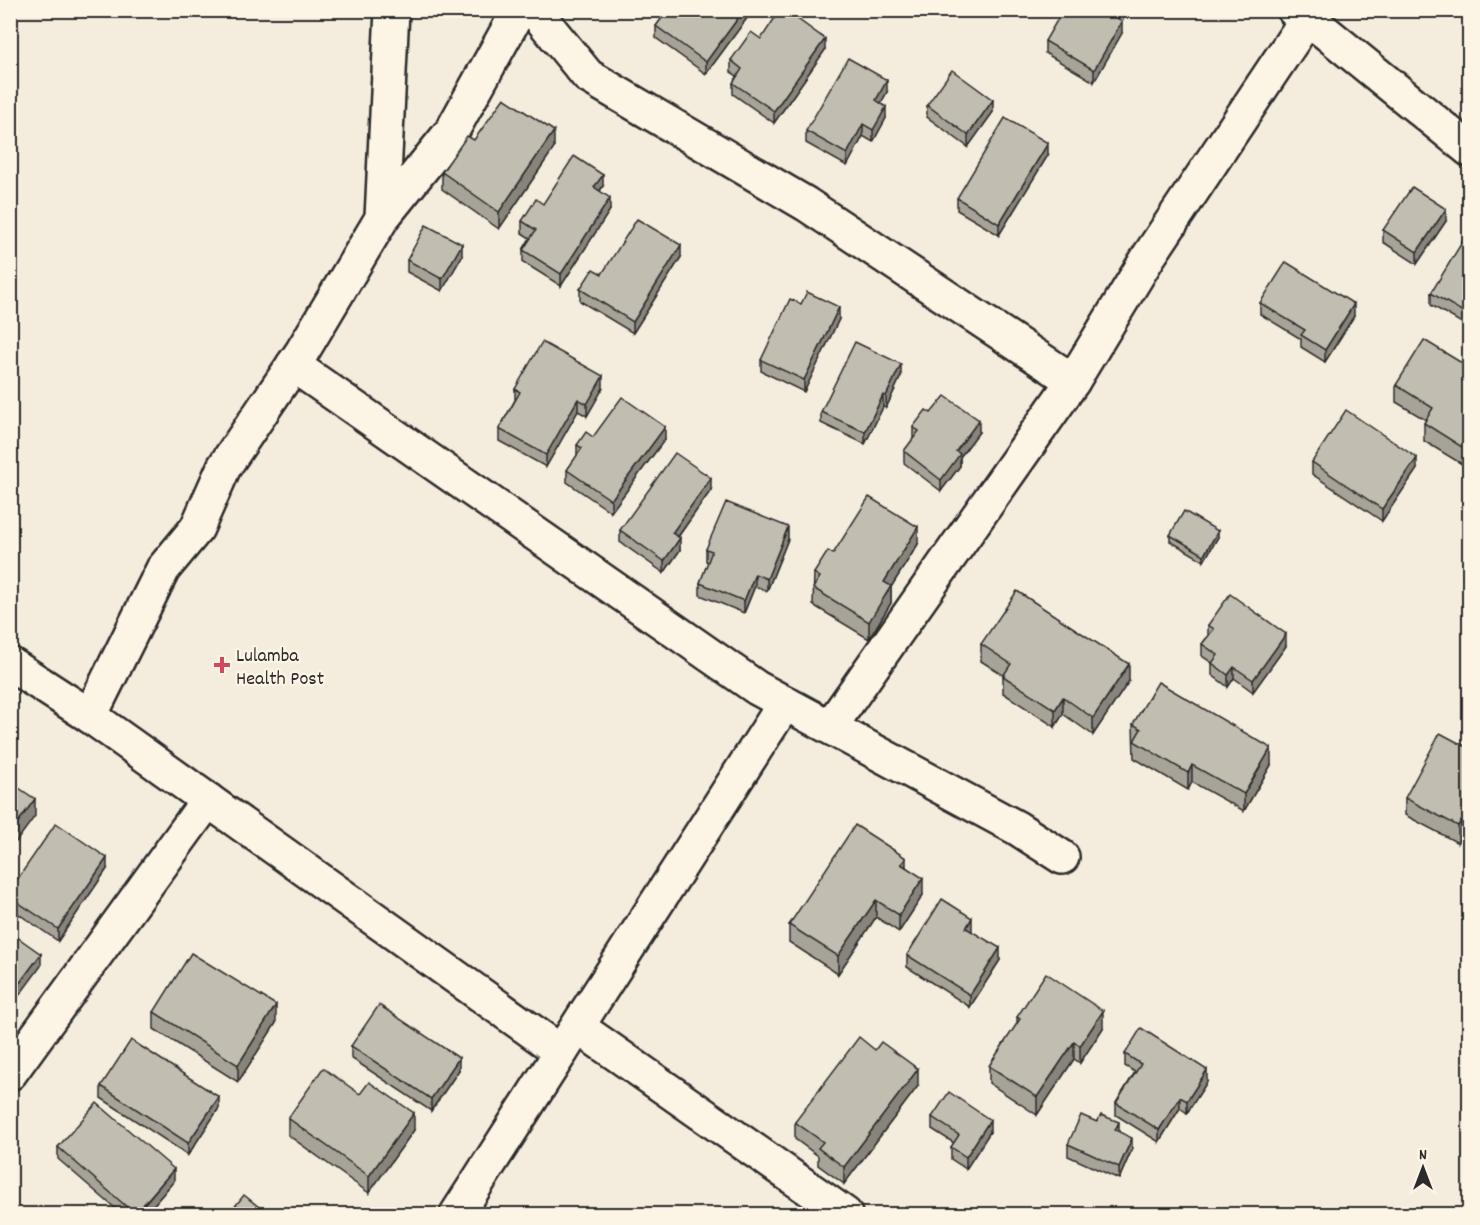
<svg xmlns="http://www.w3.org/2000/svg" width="1480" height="1225" font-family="Dekko,sans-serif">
	<rect width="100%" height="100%" fill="#f4edde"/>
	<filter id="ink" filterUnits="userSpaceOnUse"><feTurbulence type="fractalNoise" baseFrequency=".0167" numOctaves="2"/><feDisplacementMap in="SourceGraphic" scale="12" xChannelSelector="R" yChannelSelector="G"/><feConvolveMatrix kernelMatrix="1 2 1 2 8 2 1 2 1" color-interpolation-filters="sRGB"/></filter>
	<g filter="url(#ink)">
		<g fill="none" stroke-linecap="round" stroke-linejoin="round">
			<!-- street casing -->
			<g stroke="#2b2b2b" stroke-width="38">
				<g id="street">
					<path d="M534,10L588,76L806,204L1073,381"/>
					<path d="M1294,10L1308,18L1470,150"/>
					<path d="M382,218L392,10"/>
					<path d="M293,365L757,688L1017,828L1062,857"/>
					<path d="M10,664L90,716L561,1052"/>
					<path d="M90,716L163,569L197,528L224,467L302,352L382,218L452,131L519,10"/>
					<path d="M830,727L1073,381L1149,256L1313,10"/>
					<path d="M578,1027L845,1214"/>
					<path d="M10,1073L208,800"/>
					<path d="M457,1214L785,703"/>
				</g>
			</g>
			<!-- street -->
			<use href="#street" stroke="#fcf5e5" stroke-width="33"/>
		</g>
		<!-- wall -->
		<g fill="#a7a398" stroke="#2b2b2b" stroke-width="1.5">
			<path d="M668,10H753L706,74L656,38V26Z"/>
			<path d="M1122,33L1094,82L1045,53V41Z"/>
			<path d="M761,39L825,50L774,123L733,94V83L737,76L731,72V60Z"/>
			<path d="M887,92L881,103L886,118L873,142L863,136L847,166L806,143V131Z"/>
			<path d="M927,105L993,112L968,147L927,117Z"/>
			<path d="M474,140L554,148L499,229L442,189V172Z"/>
			<path d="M1048,155L999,235L957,210V198Z"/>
			<path d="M603,186L600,191L610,210L561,286L523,262V250L530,238L522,233V221L543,204Z"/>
			<path d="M1446,221L1417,264L1383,242V230Z"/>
			<path d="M1470,242V328L1431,305V293Z"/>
			<path d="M462,256L442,291L407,272V260Z"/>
			<path d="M681,257L633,333L580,301V289L602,274Z"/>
			<path d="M1260,303L1354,316L1325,362L1301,347V339L1260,314Z"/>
			<path d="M839,319L804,392L761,371V360Z"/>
			<path d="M1470,368V459L1465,466L1424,441V423L1426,420L1396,402V385Z"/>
			<path d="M901,376L886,408L883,407L865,444L821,423V412Z"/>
			<path d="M603,388L587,416L578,411L546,467L499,441V429L515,400V389Z"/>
			<path d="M931,413L979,432L960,457V466L941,491L904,463V451L913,439V427Z"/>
			<path d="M593,437L665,439L611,512L567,482V470L577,456V445Z"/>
			<path d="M1312,462L1417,469L1382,521L1312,474Z"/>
			<path d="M711,490L678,537L680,550L664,573L620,542V530Z"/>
			<path d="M1170,535L1218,537L1204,561L1170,541Z"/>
			<path d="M788,539L767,591L755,586L744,613L700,595V583L708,562L706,561V549Z"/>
			<path d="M918,544L891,587V603L869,639L813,605L814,573L833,554Z"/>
			<path d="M1208,625L1286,646L1253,692L1234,678L1228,687L1212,675V663L1202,656V644L1208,636Z"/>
			<path d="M981,644L1129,681L1093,735L1063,714L1055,727L1003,693V675L981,661Z"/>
			<path d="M1133,724L1271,765L1244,811L1192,782L1188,790L1134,758Z"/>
			<path d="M1470,749V843L1461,838L1458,843L1405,815V798Z"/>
			<path d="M906,867L923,895L899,932L876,917L838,974L789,942V925Z"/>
			<path d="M107,869L58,941L10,908V890Z"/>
			<path d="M972,930L971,931L1000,960L970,1007L907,967V955Z"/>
			<path d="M154,1012L276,1023L238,1082L154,1029Z"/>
			<path d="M1017,1017L1103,1028L1080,1063L1074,1059L1037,1115L989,1083V1066L1017,1024Z"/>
			<path d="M351,1046L459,1070L431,1111L351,1058Z"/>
			<path d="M1125,1054L1207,1082L1187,1113L1180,1108L1159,1142L1116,1115V1103L1135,1072L1125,1066Z"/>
			<path d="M101,1086L219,1108L188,1155L101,1098Z"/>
			<path d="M918,1086L844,1184L818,1165V1156L795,1139V1122Z"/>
			<path d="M932,1117L990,1132L966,1169L951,1159V1147L954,1143L932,1129Z"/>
			<path d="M288,1118L414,1130L369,1193L288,1135Z"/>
			<path d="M1119,1132L1132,1149L1119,1179L1068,1156V1144Z"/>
			<path d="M58,1147L174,1181L145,1215H123L58,1159Z"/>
		</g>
		<!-- shaded-wall -->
		<g fill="#88847c" stroke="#2b2b2b" stroke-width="1.5">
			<path d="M744,10H753L706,74V62Z"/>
			<path d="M1122,21V33L1094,82V70Z"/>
			<path d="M825,39V50L774,123V111Z"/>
			<path d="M887,80V92L876,112V100Z"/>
			<path d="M993,100V112L968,147V135Z"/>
			<path d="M886,107V118L873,142V130Z"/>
			<path d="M863,124V136L847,166V154Z"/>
			<path d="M554,131V148L499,229V212Z"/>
			<path d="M1048,143V155L999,235V224Z"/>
			<path d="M603,175V186L594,199V187Z"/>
			<path d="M610,198V210L561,286V274Z"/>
			<path d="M1446,209V221L1417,264V252Z"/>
			<path d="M462,244V256L442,291V279Z"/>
			<path d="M681,245V257L633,333V322Z"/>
			<path d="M1354,304V316L1325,362V350Z"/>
			<path d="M839,307V319L804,392V380Z"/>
			<path d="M901,364V376L886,408V396Z"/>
			<path d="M603,376V388L587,416V404Z"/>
			<path d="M883,395V407L865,444V432Z"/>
			<path d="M578,399V411L546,467V455Z"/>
			<path d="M979,420V432L960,457V466L941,491V480L956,451Z"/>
			<path d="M665,427V439L611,512V500Z"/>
			<path d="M1470,442V459L1465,466V449Z"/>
			<path d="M1417,458V469L1382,521V509Z"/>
			<path d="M711,478V490L672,545V533Z"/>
			<path d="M788,527V539L767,591V579Z"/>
			<path d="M918,527V544L891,587V603L869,639V622L884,582Z"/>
			<path d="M1218,531V537L1204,561V555Z"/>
			<path d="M680,538V550L664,573V561Z"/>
			<path d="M755,574V586L744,613V601Z"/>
			<path d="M1286,634V646L1253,692V680Z"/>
			<path d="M1129,664V681L1093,735V718Z"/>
			<path d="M1234,667V678L1228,687V675Z"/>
			<path d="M1063,697V714L1055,727V710Z"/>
			<path d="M1271,748V765L1244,811V794Z"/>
			<path d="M1192,765V782L1188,790V773Z"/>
			<path d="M35,799V816L10,850V833Z"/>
			<path d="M1461,821V838L1458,843V826Z"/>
			<path d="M107,858V869L58,941V929Z"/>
			<path d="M906,858V875L901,864Z"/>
			<path d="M923,878V895L899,932V915Z"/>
			<path d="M876,900V917L838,974V956Z"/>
			<path d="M972,918V930L966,939V928Z"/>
			<path d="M1000,948V960L970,1007V995Z"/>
			<path d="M41,954V966L10,1008V996Z"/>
			<path d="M276,1005V1023L238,1082V1065Z"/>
			<path d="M1103,1011V1028L1080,1063V1046Z"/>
			<path d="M1074,1042V1059L1037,1115V1097Z"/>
			<path d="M459,1058V1070L431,1111V1099Z"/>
			<path d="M918,1069V1086L844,1184V1167Z"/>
			<path d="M1207,1070V1082L1187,1113V1101Z"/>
			<path d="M219,1097V1108L188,1155V1143Z"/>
			<path d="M1180,1097V1108L1159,1142V1130Z"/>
			<path d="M414,1113V1130L369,1193V1176Z"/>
			<path d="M990,1120V1132L966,1169V1157Z"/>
			<path d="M1119,1122V1134L1115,1130Z"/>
			<path d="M1132,1138V1149L1119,1179V1167Z"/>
			<path d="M174,1169V1181L145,1215H135Z"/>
		</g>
		<!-- building -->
		<g fill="#c2bdb1" stroke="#2b2b2b" stroke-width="1.5">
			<path d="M668,10H744L706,62L656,26Z"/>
			<path d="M780,10H785L825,39L774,111L733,83L742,69L731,60L751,32L761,39Z"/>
			<path d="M1063,10H1103L1122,21L1094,70L1045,41Z"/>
			<path d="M848,58L887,80L876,100L886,107L873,130L863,124L847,154L806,131Z"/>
			<path d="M952,70L993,100L968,135L927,105Z"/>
			<path d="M504,98L554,131L499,212L442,172L467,136L474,140Z"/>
			<path d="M1005,118L1048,143L999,224L957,198Z"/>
			<path d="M574,156L603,175L594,187L610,198L561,274L523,250L536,230L522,221L536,199L543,204Z"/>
			<path d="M1412,187L1446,209L1417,252L1383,230Z"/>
			<path d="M637,219L681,245L633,322L580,289L593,269L602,274Z"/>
			<path d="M426,225L462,244L442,279L407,260Z"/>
			<path d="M1464,239L1470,242V316L1431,293Z"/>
			<path d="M1286,262L1354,304L1325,350L1301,335L1305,330L1260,303Z"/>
			<path d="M807,292L839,307L804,380L761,360L790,299L801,304Z"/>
			<path d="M1424,340L1470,368V442L1465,449L1424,423L1433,408L1396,385Z"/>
			<path d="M542,342L603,376L587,404L578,399L546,455L499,429L520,392L515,389Z"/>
			<path d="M855,342L901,364L886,396L883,395L865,432L821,412Z"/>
			<path d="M945,396L979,420L956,451L960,454L941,480L904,451L919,431L913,427L926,410L931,413Z"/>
			<path d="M622,397L665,427L611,500L567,470L582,448L577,445L586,432L593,437Z"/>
			<path d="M1346,410L1417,458L1382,509L1312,462Z"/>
			<path d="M675,453L711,478L672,533L680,538L664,561L620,530Z"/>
			<path d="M869,497L918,527L884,582L891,586L869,622L813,588L820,577L814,573L828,551L833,554Z"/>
			<path d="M726,502L788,527L767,579L755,574L744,601L700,583L712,551L706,549Z"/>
			<path d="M1184,511L1218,531L1204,555L1170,535Z"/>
			<path d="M1017,591L1129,664L1093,718L1063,697L1055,710L1003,676L1011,664L981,644Z"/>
			<path d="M1230,594L1286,634L1253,680L1234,667L1228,675L1212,663L1218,655L1202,644L1214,629L1208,625Z"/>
			<path d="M1158,682L1271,748L1244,794L1192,765L1188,773L1134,741L1141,729L1133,724Z"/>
			<path d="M1440,733L1470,749V826L1461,821L1458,826L1405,798Z"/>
			<path d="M10,782L35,799L10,833Z"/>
			<path d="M56,823L107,858L58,929L10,897V890Z"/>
			<path d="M855,825L906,858L901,864L923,878L899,915L876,900L838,956L789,925Z"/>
			<path d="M942,899L972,918L966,928L1000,948L970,995L907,955Z"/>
			<path d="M10,932L41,954L10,996Z"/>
			<path d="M191,953L276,1005L238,1065L154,1012Z"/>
			<path d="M1046,973L1103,1011L1080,1046L1074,1042L1037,1097L989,1066L1020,1019L1017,1017Z"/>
			<path d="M379,1005L459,1058L431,1099L351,1046Z"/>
			<path d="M1141,1028L1207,1070L1187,1101L1180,1097L1159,1130L1116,1103L1141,1064L1125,1054Z"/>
			<path d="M859,1037L875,1050L881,1042L918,1069L844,1167L818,1148L823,1142L795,1122Z"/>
			<path d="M131,1040L219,1097L188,1143L101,1086Z"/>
			<path d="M323,1068L360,1094L369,1082L414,1113L369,1176L288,1118Z"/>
			<path d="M949,1092L990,1120L966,1157L951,1147L959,1135L932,1117Z"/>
			<path d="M97,1103L174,1169L135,1214L58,1147Z"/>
			<path d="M1081,1115L1097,1122L1101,1115L1119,1122L1115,1130L1132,1138L1119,1167L1068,1144Z"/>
			<path d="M244,1195L269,1215H228Z"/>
		</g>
	</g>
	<!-- markers -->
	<path fill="#d1495b" stroke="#fcf5e5" stroke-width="2" d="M219 656h6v6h6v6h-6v6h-6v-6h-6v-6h6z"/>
	<g text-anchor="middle" stroke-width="4.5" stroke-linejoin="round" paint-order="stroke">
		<!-- poi labels -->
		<g font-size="20" fill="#2b2b2b" stroke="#fcf5e5" text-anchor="start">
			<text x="236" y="661">Lulamba<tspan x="236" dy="23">Health Post</tspan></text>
		</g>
	</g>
	<!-- margin -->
	<rect width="1480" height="1225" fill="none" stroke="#fcf5e5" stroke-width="36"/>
	<rect x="18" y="18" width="1444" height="1189" fill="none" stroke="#2b2b2b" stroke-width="2" filter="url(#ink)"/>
	<!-- north arrow -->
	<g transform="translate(1423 1168)" stroke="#fcf5e5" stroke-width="4.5" paint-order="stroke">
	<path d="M0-4.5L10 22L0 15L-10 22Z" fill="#2b2b2b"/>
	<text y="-9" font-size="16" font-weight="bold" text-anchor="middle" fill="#2b2b2b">N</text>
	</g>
</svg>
